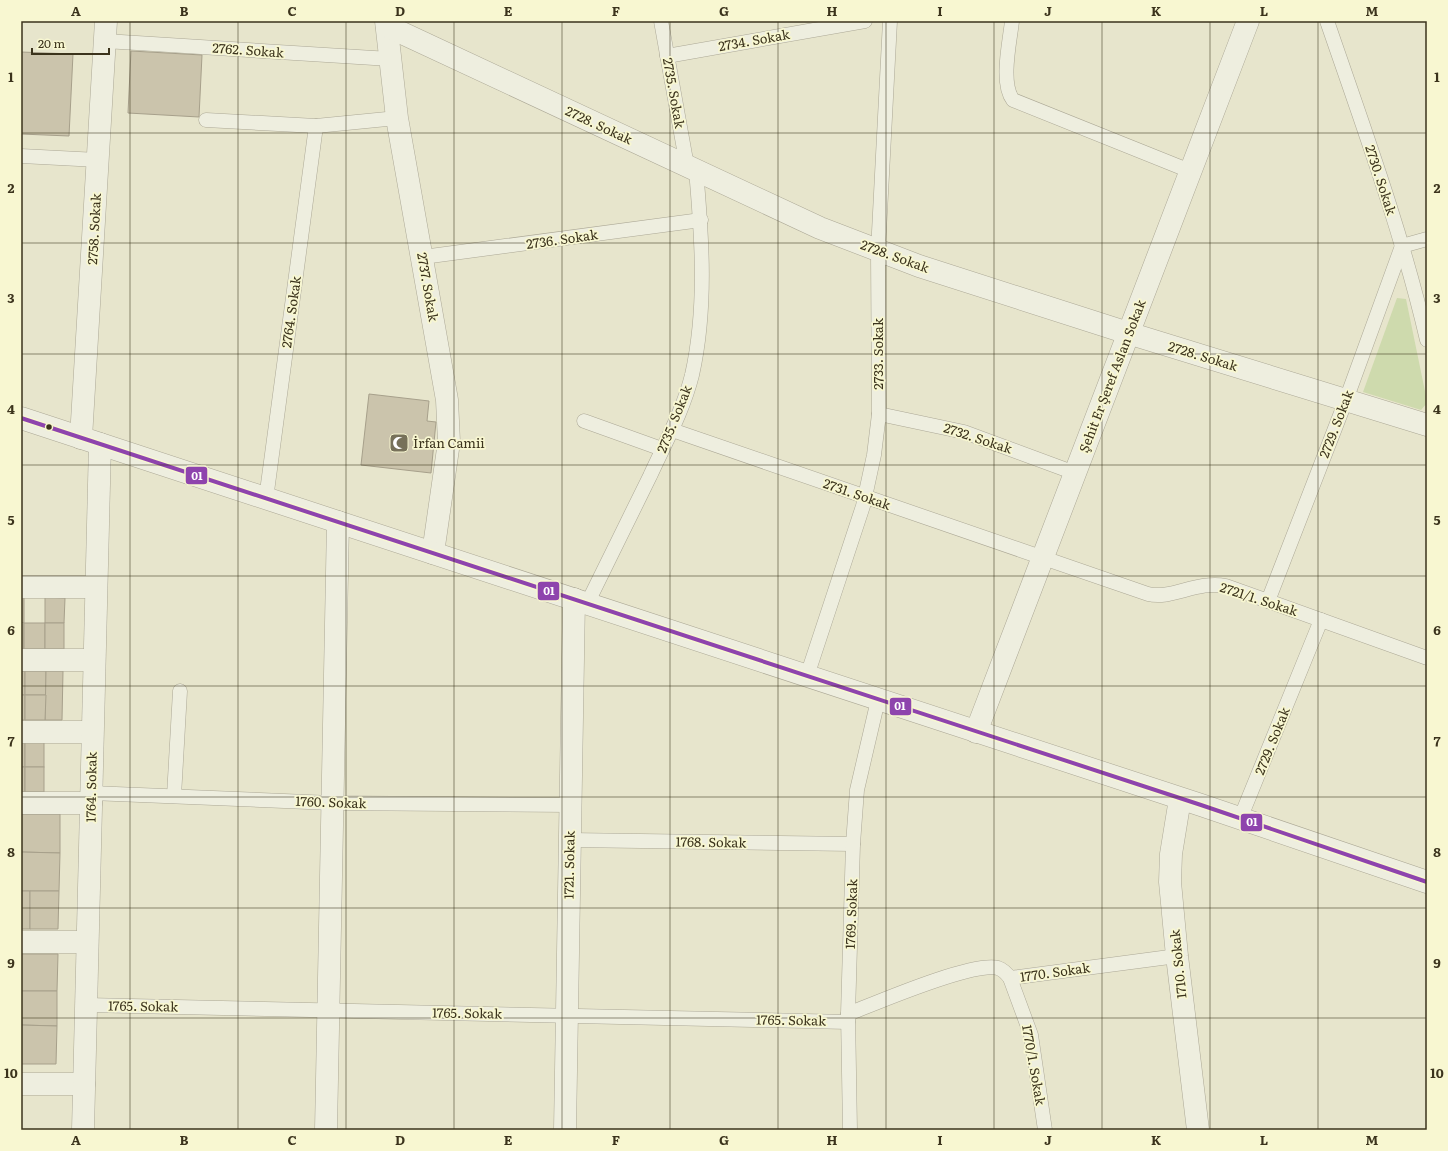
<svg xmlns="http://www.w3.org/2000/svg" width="1448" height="1151" font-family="Literata,serif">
	<rect width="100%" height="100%" fill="#e7e5cc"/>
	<!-- green -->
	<path fill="#cedaad" d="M1397,298L1406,299L1427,401V403L1421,410L1363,392Z"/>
	<!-- building -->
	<g fill="#cbc4ac" stroke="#a7a08b">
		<path d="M131,51L202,55L199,117L128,113Z"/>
		<path d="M21,52L73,54L69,136L21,134Z"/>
		<path d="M369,394L429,401L427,421L436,422L431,473L361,465Z"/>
		<path d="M21,597H24V623L21,622Z"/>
		<path d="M45,597L65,598L64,623H45Z"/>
		<path d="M21,622L24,623V649H21Z"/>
		<rect x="24" y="623" width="21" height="26"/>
		<rect x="45" y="623" width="19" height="26"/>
		<rect x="21" y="671" width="4" height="24"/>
		<rect x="25" y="671" width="21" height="24"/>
		<path d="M46,671H63L62,720H45Z"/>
		<rect x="21" y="695" width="4" height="25"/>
		<path d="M25,695H46L45,720H25Z"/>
		<rect x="21" y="742" width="4" height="25"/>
		<rect x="25" y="742" width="19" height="25"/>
		<rect x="21" y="767" width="4" height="25"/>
		<rect x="25" y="767" width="19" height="25"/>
		<path d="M21,814H60V853L21,852Z"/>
		<path d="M21,852L60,853L59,891H21Z"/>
		<rect x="21" y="891" width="9" height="38"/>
		<path d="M30,891H59L58,929H30Z"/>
		<path d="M21,954H58L57,991H21Z"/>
		<path d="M21,991H57V1026L21,1025Z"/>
		<path d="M21,1025L57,1026L56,1064H21Z"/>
	</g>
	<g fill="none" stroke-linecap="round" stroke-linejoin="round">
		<!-- service casing -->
		<g stroke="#aca896" stroke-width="15">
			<g id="service">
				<path d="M661,21L687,166"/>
				<path d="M1012,21C1010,41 1000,83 1013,100L1190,171"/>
				<path d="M1327,21C1363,126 1402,232 1427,340"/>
				<path d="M105,41L390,59"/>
				<path d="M667,56L865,21"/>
				<path d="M206,120L316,126L397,118"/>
				<path d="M21,156L98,160"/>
				<path d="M423,257L701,220"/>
				<path d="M879,414L964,432L1075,473"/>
				<path d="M584,421L662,449"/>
				<path d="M672,430L1148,594C1172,600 1197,580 1226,586L1427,658"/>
				<path d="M266,499L316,126"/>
				<path d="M1268,601L1346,400L1402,246L1427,239"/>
				<path d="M587,604C608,561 629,519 650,476C665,443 683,411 692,375C707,308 702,238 696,170"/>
				<path d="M807,676L863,506L874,455L879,414L878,251L890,21"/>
				<path d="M91,793L332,803L570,805"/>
				<path d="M174,796L180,691"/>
				<path d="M1240,819L1321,620"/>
				<path d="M570,840L853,844"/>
				<path d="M1010,978L1031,1035L1045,1130"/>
				<path d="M86,1005L848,1022"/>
				<path d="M848,1014C876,1003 973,961 998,968C1004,970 1007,974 1010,978L1177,956"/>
				<path d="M850,1130L848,1014L853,844L857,790L878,700"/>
			</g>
		</g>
		<!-- minor casing -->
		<g stroke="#aca896" stroke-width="23">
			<g id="minor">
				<path d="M386,21L397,118L447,400L449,442L433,553"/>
				<path d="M387,26L820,228L919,266L1128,333L1427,425"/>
				<path d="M81,438L106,21"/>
				<path d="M21,587H96"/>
				<path d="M21,660H94"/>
				<path d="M21,732H92"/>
				<path d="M976,732L1248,21"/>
				<path d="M1180,799L1171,854L1170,882L1177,956L1198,1130"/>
				<path d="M21,803H91"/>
				<path d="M21,942H87"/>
				<path d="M21,1084H84"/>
				<path d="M83,1130L100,444"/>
				<path d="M326,1130L338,522"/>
				<path d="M565,1130L574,599"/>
			</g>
		</g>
		<!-- tertiary casing -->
		<g stroke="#aca896" stroke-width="23">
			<path id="tertiary" d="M21,418L1201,805L1427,882"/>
		</g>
		<!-- service -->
		<use href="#service" stroke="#eeeedf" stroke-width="14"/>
		<!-- minor -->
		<use href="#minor" stroke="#eeeedf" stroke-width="22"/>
		<!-- tertiary -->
		<use href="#tertiary" stroke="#eeeedf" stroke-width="22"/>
		<!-- bus-1 casing -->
		<g stroke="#f8f7d1" stroke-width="7">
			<path id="bus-1" d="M21,418L1201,805L1427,882"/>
		</g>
		<!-- bus-1 -->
		<use href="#bus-1" stroke="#8e44ad" stroke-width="4"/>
	</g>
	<!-- grid -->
	<path fill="none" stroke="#3b331c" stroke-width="1" stroke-opacity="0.55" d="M130,21V1130M238,21V1130M346,21V1130M454,21V1130M562,21V1130M670,21V1130M778,21V1130M886,21V1130M994,21V1130M1102,21V1130M1210,21V1130M1318,21V1130M21,133H1427M21,243H1427M21,354H1427M21,465H1427M21,576H1427M21,686H1427M21,797H1427M21,908H1427M21,1018H1427"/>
	<!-- icons -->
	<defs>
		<g id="mosque-square" transform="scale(1)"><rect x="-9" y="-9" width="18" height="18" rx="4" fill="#77715a" stroke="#f8f7d1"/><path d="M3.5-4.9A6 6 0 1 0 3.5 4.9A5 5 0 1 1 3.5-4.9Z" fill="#fff"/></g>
	</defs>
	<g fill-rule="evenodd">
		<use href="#mosque-square" x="399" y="443"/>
	</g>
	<!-- markers -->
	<circle fill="#3b331c" stroke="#f8f7d1" stroke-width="1.5" cx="49" cy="427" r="3.5"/>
	<g text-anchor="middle" stroke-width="3.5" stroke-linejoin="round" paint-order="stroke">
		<!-- street labels -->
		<g font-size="13" fill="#3b331c" stroke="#f8f7d1">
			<text transform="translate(754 40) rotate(-10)" y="5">2734. Sokak</text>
			<text transform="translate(248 50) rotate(4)" y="5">2762. Sokak</text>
			<text transform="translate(674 93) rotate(80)" y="5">2735. Sokak</text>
			<text transform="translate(599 125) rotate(25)" y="5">2728. Sokak</text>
			<text transform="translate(1381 180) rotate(72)" y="5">2730. Sokak</text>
			<text transform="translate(94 229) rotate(-87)" y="5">2758. Sokak</text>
			<text transform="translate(562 239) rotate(-8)" y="5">2736. Sokak</text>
			<text transform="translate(895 256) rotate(20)" y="5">2728. Sokak</text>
			<text transform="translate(428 287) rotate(80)" y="5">2737. Sokak</text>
			<text transform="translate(291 312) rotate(-82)" y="5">2764. Sokak</text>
			<text transform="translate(878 354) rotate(-90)" y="5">2733. Sokak</text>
			<text transform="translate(1203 356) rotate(17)" y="5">2728. Sokak</text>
			<text transform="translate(1112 376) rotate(-69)" y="5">Şehit Er Şeref Aslan Sokak</text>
			<text transform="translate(674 419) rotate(-68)" y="5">2735. Sokak</text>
			<text transform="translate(1336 424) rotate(-69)" y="5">2729. Sokak</text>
			<text transform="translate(978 438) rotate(18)" y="5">2732. Sokak</text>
			<text transform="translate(857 494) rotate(19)" y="5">2731. Sokak</text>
			<text transform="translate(1259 599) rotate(18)" y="5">2721/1. Sokak</text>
			<text transform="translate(1272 741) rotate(-68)" y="5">2729. Sokak</text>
			<text transform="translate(91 787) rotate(-89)" y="5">1764. Sokak</text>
			<text transform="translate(331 802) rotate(2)" y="5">1760. Sokak</text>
			<text transform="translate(711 842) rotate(1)" y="5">1768. Sokak</text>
			<text transform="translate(569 865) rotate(-89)" y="5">1721. Sokak</text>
			<text transform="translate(851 914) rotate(-88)" y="5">1769. Sokak</text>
			<text transform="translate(1178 964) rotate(-96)" y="5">1710. Sokak</text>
			<text transform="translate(1055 972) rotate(-8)" y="5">1770. Sokak</text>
			<text transform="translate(143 1006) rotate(1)" y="5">1765. Sokak</text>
			<text transform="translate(467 1013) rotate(1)" y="5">1765. Sokak</text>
			<text transform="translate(791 1020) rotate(1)" y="5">1765. Sokak</text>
			<text transform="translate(1034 1065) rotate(80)" y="5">1770/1. Sokak</text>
		</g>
		<!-- poi labels -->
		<g font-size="13" fill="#3b331c" stroke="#f8f7d1" text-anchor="start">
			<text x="413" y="448">İrfan Camii</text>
		</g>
	</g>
	<g stroke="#f8f7d1" stroke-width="1.5">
		<rect x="185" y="466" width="23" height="19" rx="4" fill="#8e44ad"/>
		<rect x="537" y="581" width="23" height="20" rx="4" fill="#8e44ad"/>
		<rect x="889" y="697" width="23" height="19" rx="4" fill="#8e44ad"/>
		<rect x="1240" y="813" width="23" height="19" rx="4" fill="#8e44ad"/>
	</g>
	<g font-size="11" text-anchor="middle" font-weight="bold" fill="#fff">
		<text x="197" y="480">01</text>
		<text x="549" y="595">01</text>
		<text x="900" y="710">01</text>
		<text x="1252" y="826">01</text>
	</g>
	<!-- border -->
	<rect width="1448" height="1151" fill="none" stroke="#f8f7d1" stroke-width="44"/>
	<!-- scale -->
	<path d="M32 48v6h77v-6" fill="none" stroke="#3b331c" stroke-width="2"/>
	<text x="38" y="48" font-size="12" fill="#3b331c" stroke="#f8f7d1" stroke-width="3" paint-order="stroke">20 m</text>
	<rect x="22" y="22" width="1404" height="1107" fill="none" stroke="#3b331c" stroke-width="1.5"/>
	<g font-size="13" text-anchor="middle" font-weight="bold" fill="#3b331c">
		<text x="76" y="16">A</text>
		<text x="184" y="16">B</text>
		<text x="292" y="16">C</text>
		<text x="400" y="16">D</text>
		<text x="508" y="16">E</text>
		<text x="616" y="16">F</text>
		<text x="724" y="16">G</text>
		<text x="832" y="16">H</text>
		<text x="940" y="16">I</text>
		<text x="1048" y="16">J</text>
		<text x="1156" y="16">K</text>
		<text x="1264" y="16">L</text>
		<text x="1372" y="16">M</text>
		<text x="11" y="82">1</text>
		<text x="1437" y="82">1</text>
		<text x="11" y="193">2</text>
		<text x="1437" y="193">2</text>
		<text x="11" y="303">3</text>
		<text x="1437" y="303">3</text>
		<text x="11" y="414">4</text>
		<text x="1437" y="414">4</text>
		<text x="11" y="525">5</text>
		<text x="1437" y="525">5</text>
		<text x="11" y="635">6</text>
		<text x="1437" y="635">6</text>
		<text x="11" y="746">7</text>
		<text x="1437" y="746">7</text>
		<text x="11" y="857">8</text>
		<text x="1437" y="857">8</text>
		<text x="11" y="968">9</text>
		<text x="1437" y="968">9</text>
		<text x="11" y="1078">10</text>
		<text x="1437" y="1078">10</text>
		<text x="76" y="1145">A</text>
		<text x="184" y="1145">B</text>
		<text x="292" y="1145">C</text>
		<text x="400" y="1145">D</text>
		<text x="508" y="1145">E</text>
		<text x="616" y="1145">F</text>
		<text x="724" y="1145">G</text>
		<text x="832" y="1145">H</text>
		<text x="940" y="1145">I</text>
		<text x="1048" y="1145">J</text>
		<text x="1156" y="1145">K</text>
		<text x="1264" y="1145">L</text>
		<text x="1372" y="1145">M</text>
	</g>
</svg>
